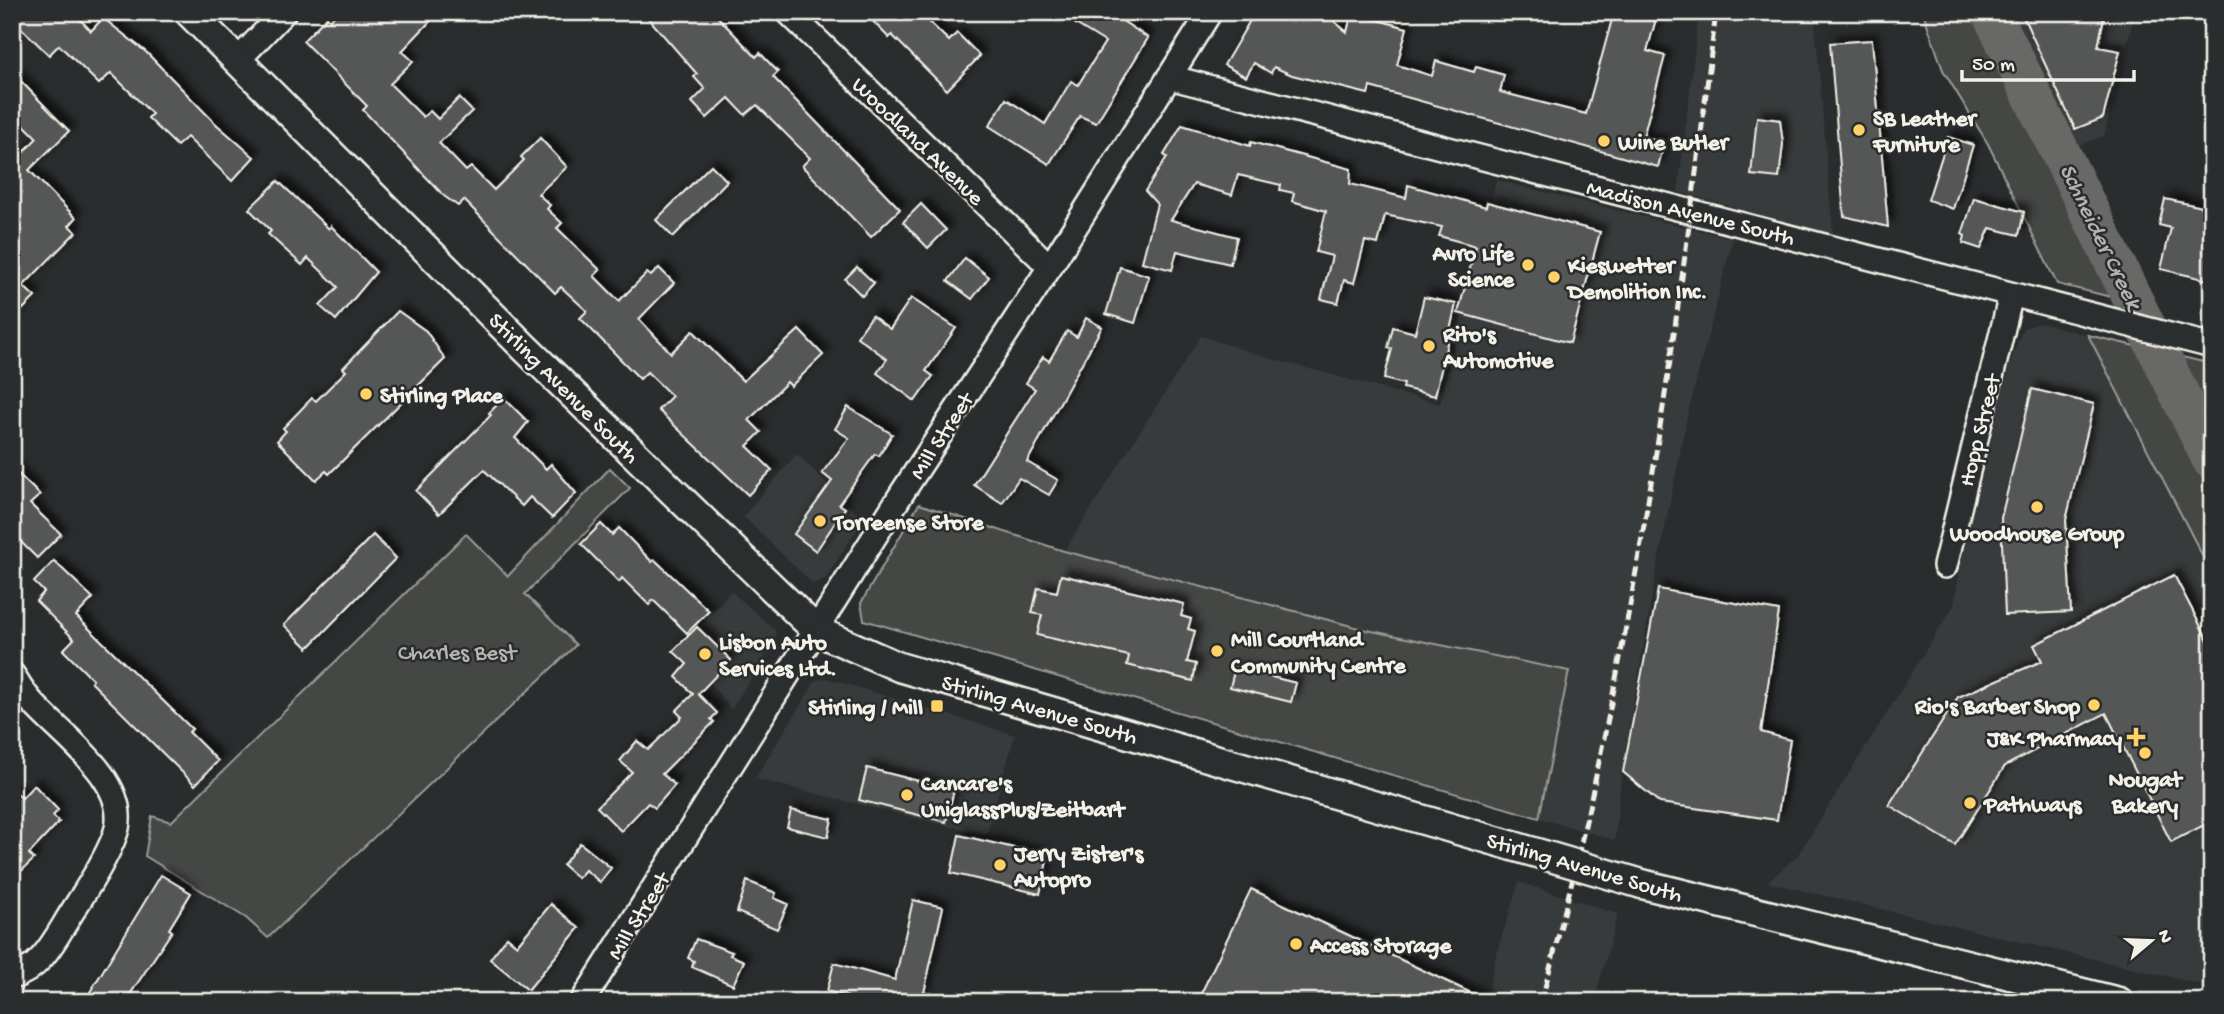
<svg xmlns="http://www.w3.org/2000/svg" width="2224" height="1014" font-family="'Gochi Hand',sans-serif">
	<defs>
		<filter id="shadow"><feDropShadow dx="6" dy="-6" stdDeviation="3.5" flood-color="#0009"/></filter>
	</defs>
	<rect width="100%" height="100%" fill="#2a2d2e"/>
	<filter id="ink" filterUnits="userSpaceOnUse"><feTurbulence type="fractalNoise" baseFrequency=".0143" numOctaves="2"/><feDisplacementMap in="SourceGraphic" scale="14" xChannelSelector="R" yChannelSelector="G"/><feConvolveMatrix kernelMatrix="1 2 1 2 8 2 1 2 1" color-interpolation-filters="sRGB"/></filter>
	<g filter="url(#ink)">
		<!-- built -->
		<g fill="#373a3a">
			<path d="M1699,12H1814L1833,234L1678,192Z"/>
			<path d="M2010,12H2135L2104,136L2074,147Z"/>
			<path d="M1496,180L1733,239L1687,417L1656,573L1621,777L1615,840L1539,818L1569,671L1367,630L1064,551L1201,336L1265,357L1440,404Z"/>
			<path d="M2041,323L2088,335L2212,574V987L1767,882L1798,855L1954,605L1961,563L2011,359L2023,328Z"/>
			<path d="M797,454L863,520L825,579L813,584L743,516Z"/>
			<path d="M731,591L776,631L775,640L731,710L709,682L677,651Z"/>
			<path d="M827,678L1015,735L986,835L755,779L816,680Z"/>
			<path d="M1519,882L1618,914L1594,1002H1486L1496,955Z"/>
		</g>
		<!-- green -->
		<g fill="#444645" stroke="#9c9c96" stroke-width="2">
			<path d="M1923,12H2010L2157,308L2057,284L1988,144L1943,70Z"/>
			<path d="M2088,335L2212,364V574Z"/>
			<path d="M610,468L630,488L525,594L576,645L268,938L246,918L145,856L152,816L171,822L466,534L508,576Z"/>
			<path d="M919,504L1064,551L1367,630L1569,671L1539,818L864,620L861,603Z"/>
		</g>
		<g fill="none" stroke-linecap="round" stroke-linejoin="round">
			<!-- river -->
			<path stroke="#676866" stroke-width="40" d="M1991,12L2212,460"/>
		</g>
		<!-- building -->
		<g fill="#555756" stroke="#f4f1e8" stroke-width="2" filter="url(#shadow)">
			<path d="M12,12H73L91,31L103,18L146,52L215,123L254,157L232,181L187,137L177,146L148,118L152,114L111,73L99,84L59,45L49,55L12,19Z"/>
			<path d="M338,12H439L402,51L413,61L390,84L423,117L430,111L438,119L459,98L472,111L439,143L466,171L471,167L494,190L524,160L521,157L540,138L567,167L538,194L550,205L547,209L562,223L557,228L600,270L594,276L619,301L647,273L651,276L659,268L674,283L639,319L671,353L693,331L743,381L799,330L823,355L791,386L787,382L749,420L761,432L747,446L772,470L748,495L658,410L672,396L647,372L640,379L580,318L587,311L561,287L555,293L464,200L458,206L444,196L363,110L367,106L303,41L327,17L330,20Z"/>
			<path d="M643,12H713L756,57L760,53L778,72L773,77L900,209L871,237L802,166L810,158L757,105L745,115L729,98L707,118L692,102L705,89L694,77L697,74Z"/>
			<path d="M864,12H919L949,41L957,33L980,56L947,90L892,35L889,38Z"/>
			<path d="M1056,12H1109L1148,38L1096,123L1080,116L1049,164L989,126L1006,99L1045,124L1071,81L1078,85L1105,42Z"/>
			<path d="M1255,12H1323L1347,32L1352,13L1407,28L1397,65L1432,76L1436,61L1474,72L1476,67L1504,75L1500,92L1586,114L1614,12H1658L1647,51L1665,56L1643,137L1664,143L1658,167L1370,87L1368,94L1292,75L1274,67L1271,73L1254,63L1246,77L1224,65Z"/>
			<path d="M2021,12H2105L2098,47L2120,51L2103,118L2075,129Z"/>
			<path d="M1872,40L1888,227L1844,216L1830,43Z"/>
			<path d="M12,72L69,131L29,170L76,218L69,226L76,232L23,286L35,297L12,320V153L18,158L37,138L12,113Z"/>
			<path d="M1757,117L1780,120L1783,144L1779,178L1751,175Z"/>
			<path d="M1182,125L1250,146L1251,142L1351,169L1350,184L1406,198L1408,185L1486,207L1487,202L1600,232L1570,343L1458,313L1476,246L1439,236L1442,227L1385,215L1378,244L1365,241L1354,283L1344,280L1338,303L1321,299L1332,256L1316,252L1326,211L1292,201L1294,193L1280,190L1281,185L1238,175L1232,195L1194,184L1171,220L1237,237L1230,264L1177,251L1172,270L1142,262L1157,204L1145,191L1167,157L1164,155Z"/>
			<path d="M1948,137L1973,145L1953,209L1928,200Z"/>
			<path d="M711,165L727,181L673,237L656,220Z"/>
			<path d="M278,181L329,229L331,226L376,272L336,320L320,306L338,287L308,258L302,265L268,234L271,231L249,209Z"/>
			<path d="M1974,198L2024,212L2019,235L1990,228L1981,249L1963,243L1965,236L1962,234Z"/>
			<path d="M2165,199L2212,209V281L2161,269L2171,228L2159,225Z"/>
			<path d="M921,204L946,230L928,248L903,222Z"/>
			<path d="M965,258L989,277L972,299L948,281Z"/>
			<path d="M857,267L874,283L862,296L845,279Z"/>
			<path d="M1120,267L1149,276L1135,323L1106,314Z"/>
			<path d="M1424,297L1456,304L1435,396L1403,388L1404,384L1384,379L1392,349L1388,348L1393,327L1415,333Z"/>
			<path d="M911,298L956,328L926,371L933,376L915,401L877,373L887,359L857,337L872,316L890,329Z"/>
			<path d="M398,311L426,331L445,359L329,474L326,471L316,480L277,441L286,431L283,428L312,398L316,401L346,371L343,368Z"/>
			<path d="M1086,318L1102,327L1027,462L1058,480L1049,495L1019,478L1002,503L974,485L1035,389L1026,383L1043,357L1049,361L1067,331L1077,337Z"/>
			<path d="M2032,389L2094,404L2066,520L2071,612L2005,615L2001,518Z"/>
			<path d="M504,398L528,422L515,438L546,469L551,464L576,493L552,518L530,497L522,506L484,470L439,514L416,491L491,415L489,413Z"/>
			<path d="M848,407L892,434L879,456L875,454L839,504L845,508L816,551L794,534L832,481L822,473L849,438L835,429Z"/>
			<path d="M12,468L40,495L30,504L61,534L37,558L12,533Z"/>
			<path d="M601,524L612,535L619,528L652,562L655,560L709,611L687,633L653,600L649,605L622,578L619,582L581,544Z"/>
			<path d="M373,535L396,558L308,648L284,625Z"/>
			<path d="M54,561L93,598L76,616L192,729L189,732L218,761L195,785L91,682L93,680L63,650L74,639L36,601L44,592L34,582Z"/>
			<path d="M1061,575L1184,604L1181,616L1191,619L1188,629L1195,631L1187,662L1196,664L1193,681L1127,665L1129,656L1037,635L1042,615L1032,613L1038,588L1057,592Z"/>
			<path d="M2174,575L2212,648V693L2206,696L2212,708V821L2171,842L2106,713L2005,766L1955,845L1889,805L1958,697L2042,661L2034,645Z"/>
			<path d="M1658,589L1779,611L1761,732L1790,740L1777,820L1660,803L1623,772Z"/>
			<path d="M697,627L731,660L698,694L717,713L711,719L714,722L662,774L675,785L655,808L648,803L621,831L597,807L632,772L620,761L637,741L648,750L682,717L676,711L693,694L676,677L687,664L673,651Z"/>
			<path d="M1235,668L1296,683L1291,702L1230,687Z"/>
			<path d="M867,768L954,790L946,822L859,800Z"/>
			<path d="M34,785L58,810L53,816L59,822L29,854L34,859L12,880V789L22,798Z"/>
			<path d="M791,810L832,819L828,837L787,827Z"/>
			<path d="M959,835L1048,856L1040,894L951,873Z"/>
			<path d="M580,843L611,868L600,882L585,870L578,878L563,865Z"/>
			<path d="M161,875L191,893L169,929L172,931L125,1002H84Z"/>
			<path d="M747,881L776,893L774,898L788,904L777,929L737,912Z"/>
			<path d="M1251,889L1490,1002H1197Z"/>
			<path d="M913,900L943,907L922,1002H865L827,991L834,963L895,980Z"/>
			<path d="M551,904L579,928L528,990L490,959L507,937L517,945Z"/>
			<path d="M696,939L732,952L730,955L744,961L733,985L692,967L694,961L688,958Z"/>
		</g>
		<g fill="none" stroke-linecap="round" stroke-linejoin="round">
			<!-- minor casing -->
			<g stroke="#f4f1e8" stroke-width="28">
				<g id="minor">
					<path d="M788,12L1050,267"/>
					<path d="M238,60L284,12"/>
					<path d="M1169,77L2212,346"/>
					<path d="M1945,566L2011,295"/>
					<path d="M12,674C18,682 23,692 30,700C58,733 128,778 117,828C112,850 85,892 72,912C56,937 42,969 12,977"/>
					<path d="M582,1002L902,493L1050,267L1210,12"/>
				</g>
			</g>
			<!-- tertiary casing -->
			<g stroke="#f4f1e8" stroke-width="33">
				<g id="tertiary">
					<path d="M189,12L526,349L817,631L899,667L1513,846"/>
					<path d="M1642,884L2119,1002"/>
				</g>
			</g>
			<!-- minor -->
			<use href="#minor" stroke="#2a2d2e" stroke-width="23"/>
			<!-- tertiary -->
			<use href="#tertiary" stroke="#2a2d2e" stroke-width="28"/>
			<!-- rail -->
			<path stroke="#f4f1e8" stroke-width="5" stroke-dasharray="10 5" stroke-linecap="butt" d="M1541,1002C1629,679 1676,344 1716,12"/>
			<!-- tertiary-bridge casing -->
			<g stroke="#f4f1e8" stroke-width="33" stroke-linecap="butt">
				<path id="tertiary-bridge" d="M1513,846L1642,884"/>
			</g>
			<!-- tertiary-bridge -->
			<use href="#tertiary-bridge" stroke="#2a2d2e" stroke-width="28"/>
		</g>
	</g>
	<!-- markers -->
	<g fill="#ffd166" stroke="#2a2d2e" stroke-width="2.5">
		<circle cx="1859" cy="130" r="7"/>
		<circle cx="1604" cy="141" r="7"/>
		<circle cx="1528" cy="265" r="7"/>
		<circle cx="1554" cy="277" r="7"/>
		<circle cx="1429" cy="346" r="7"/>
		<circle cx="366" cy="394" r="7"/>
		<circle cx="2037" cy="507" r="7"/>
		<circle cx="820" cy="521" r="7"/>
		<circle cx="1217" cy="651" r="7"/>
		<circle cx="705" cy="654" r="7"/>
		<circle cx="2094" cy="705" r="7"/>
		<rect x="930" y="699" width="14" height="14" rx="3.5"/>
		<path d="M2132.5 726.5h7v7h7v7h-7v7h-7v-7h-7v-7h7z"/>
		<circle cx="2145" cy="753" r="7"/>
		<circle cx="907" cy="795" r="7"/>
		<circle cx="1970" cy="803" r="7"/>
		<circle cx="1000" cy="865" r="7"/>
		<circle cx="1296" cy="944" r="7"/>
	</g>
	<g text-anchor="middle" stroke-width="5" stroke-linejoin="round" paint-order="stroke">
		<!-- poi labels -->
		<g font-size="23" font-weight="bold" fill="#f4f1e8" stroke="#2a2d2e" text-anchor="start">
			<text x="1873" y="125">SB Leather<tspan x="1873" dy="26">Furniture</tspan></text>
			<text x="1618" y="149">Wine Butler</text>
			<text x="1514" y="260" text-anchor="end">Avro Life<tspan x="1514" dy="26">Science</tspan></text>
			<text x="1568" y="272">Kieswetter<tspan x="1568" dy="26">Demolition Inc.</tspan></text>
			<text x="1443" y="341">Rito's<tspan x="1443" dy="26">Automotive</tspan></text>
			<text x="380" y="402">Stirling Place</text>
			<text x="834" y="529">Torreense Store</text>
			<text x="2037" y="540" text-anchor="middle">Woodhouse Group</text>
			<text x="1231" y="646">Mill Courtland<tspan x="1231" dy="26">Community Centre</tspan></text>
			<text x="719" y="649">Lisbon Auto<tspan x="719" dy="26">Services Ltd.</tspan></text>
			<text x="2080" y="713" text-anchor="end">Rio's Barber Shop</text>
			<text x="923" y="714" text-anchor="end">Stirling / Mill</text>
			<text x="2122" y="745" text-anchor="end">J&amp;K Pharmacy</text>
			<text x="2145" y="786" text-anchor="middle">Nougat<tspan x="2145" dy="26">Bakery</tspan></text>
			<text x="921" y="790">Cancare's<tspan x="921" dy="26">UniglassPlus/Zeitbart</tspan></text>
			<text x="1984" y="811">Pathways</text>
			<text x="1014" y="860">Jerry Zister's<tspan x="1014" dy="26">Autopro</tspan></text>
			<text x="1310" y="952">Access Storage</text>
		</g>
		<!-- street labels -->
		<g font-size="23" fill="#f4f1e8" stroke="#2a2d2e">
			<text transform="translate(919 140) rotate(44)" y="8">Woodland Avenue</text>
			<text transform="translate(1691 211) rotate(14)" y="8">Madison Avenue South</text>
			<text transform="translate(565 387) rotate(45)" y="8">Stirling Avenue South</text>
			<text transform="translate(1978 430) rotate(-76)" y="8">Hopp Street</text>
			<text transform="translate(940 435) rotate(-57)" y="8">Mill Street</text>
			<text transform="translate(1040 708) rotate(16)" y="8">Stirling Avenue South</text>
			<text transform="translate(1585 866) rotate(16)" y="8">Stirling Avenue South</text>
			<text transform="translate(637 915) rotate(-58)" y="8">Mill Street</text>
		</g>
		<!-- park labels -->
		<g font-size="23" fill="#b6b5af" stroke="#2a2d2e">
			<text x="457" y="659">Charles Best</text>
		</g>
		<!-- water labels -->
		<g font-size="24" font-style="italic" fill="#b5b3ae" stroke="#2a2d2e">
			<text transform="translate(2102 236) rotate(64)" y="8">Schneider Creek</text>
		</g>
	</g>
	<!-- margin -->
	<rect width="2224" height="1014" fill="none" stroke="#2a2d2e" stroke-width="42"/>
	<rect x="21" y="21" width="2182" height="972" fill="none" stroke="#f4f1e8" stroke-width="2.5" filter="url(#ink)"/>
	<!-- north arrow -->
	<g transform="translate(2151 941) rotate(71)" stroke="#2a2d2e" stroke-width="5" paint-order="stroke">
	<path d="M0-5L12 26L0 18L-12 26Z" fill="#f4f1e8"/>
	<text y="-10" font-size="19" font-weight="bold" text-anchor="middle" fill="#f4f1e8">N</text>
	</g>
	<!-- scale -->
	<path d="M1962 70v10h172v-10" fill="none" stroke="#f4f1e8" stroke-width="3.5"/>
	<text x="1972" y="70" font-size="21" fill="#f4f1e8" stroke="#2a2d2e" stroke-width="5" paint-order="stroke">50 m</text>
</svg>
